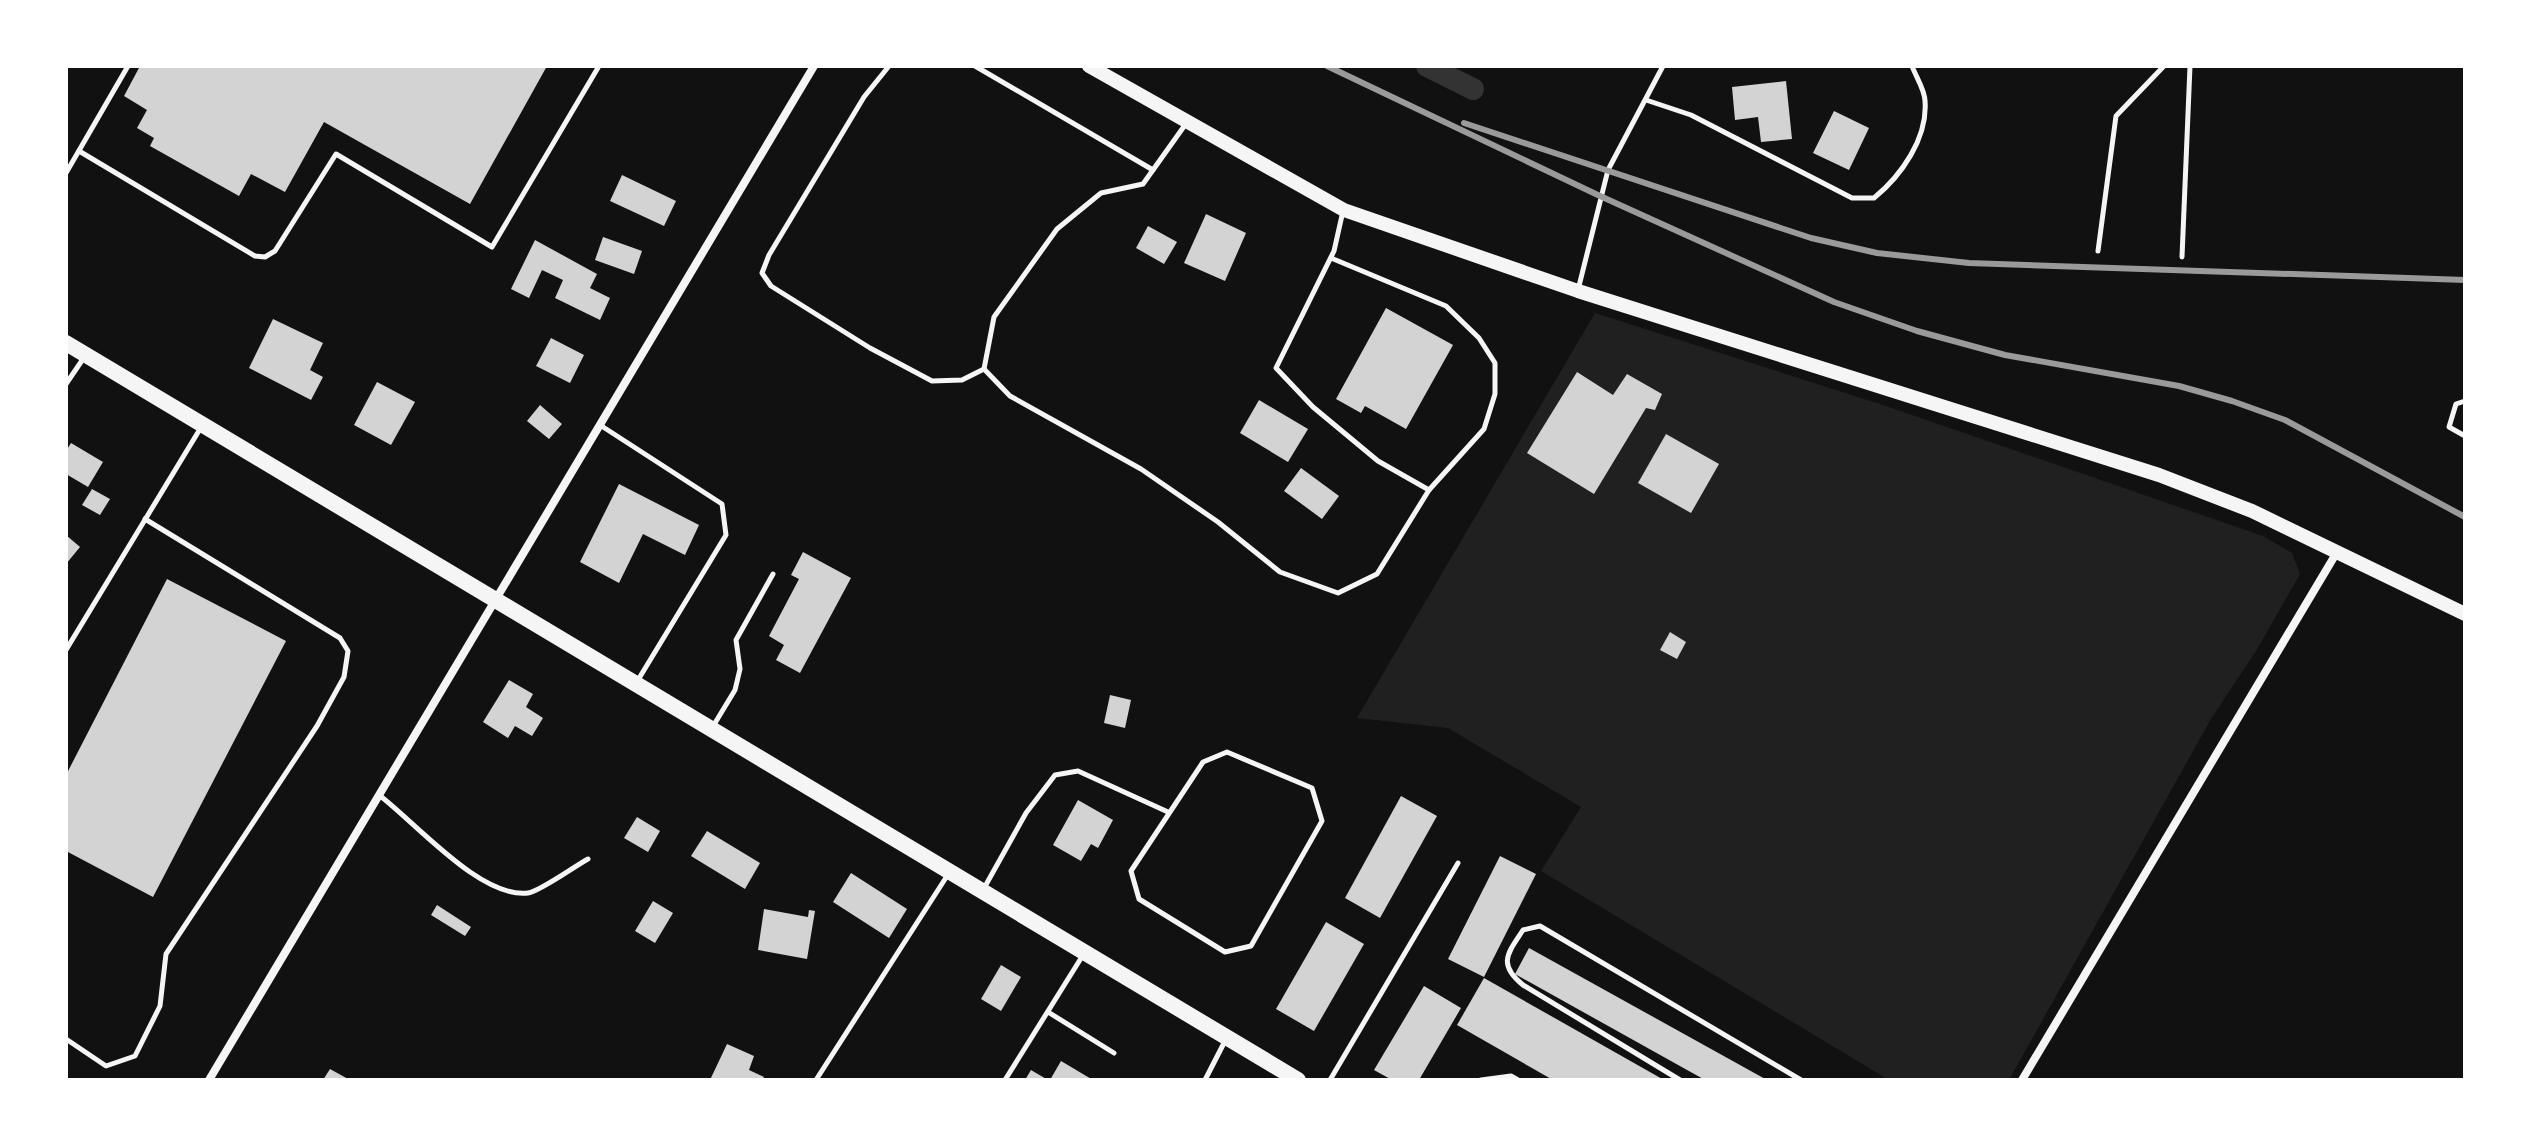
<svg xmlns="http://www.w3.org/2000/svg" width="2531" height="1146" font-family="'Open Sans',sans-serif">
	<rect width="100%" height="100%" fill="#111"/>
	<!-- green -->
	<path fill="#202020" d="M1595,313L1883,405L2263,536L2292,553L2300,574L2256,651L2211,719L2009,1080H1889L1541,871L1581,807L1448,728L1357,718Z"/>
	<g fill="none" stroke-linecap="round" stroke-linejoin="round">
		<!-- canal -->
		<path stroke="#333" stroke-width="22" d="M1427,66L1473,89"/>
	</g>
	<!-- building -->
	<g fill="#d3d3d3">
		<path d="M140,66H547L470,204L324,122L285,192L251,174L239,196L150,146L154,138L137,128L147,110L124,96Z"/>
		<path d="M1786,81L1792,139L1761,142L1758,117L1735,120L1732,87Z"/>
		<path d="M1834,111L1869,128L1849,170L1813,153Z"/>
		<path d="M622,175L676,201L664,226L610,201Z"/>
		<path d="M1206,214L1246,233L1225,281L1184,263Z"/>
		<path d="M1148,226L1177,242L1164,264L1136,248Z"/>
		<path d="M603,237L642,251L634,274L595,260Z"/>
		<path d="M535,240L597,274L590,288L610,298L600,320L555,298L563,280L542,270L529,298L511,289Z"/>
		<path d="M1386,308L1453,345L1406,429L1365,406L1361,413L1336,399Z"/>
		<path d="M273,319L323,343L310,370L323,377L311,400L249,368Z"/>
		<path d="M551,338L584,355L570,383L536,366Z"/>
		<path d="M1577,372L1613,395L1627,374L1662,394L1655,410L1646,408L1594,494L1527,453Z"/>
		<path d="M377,382L415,402L391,445L354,425Z"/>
		<path d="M1259,400L1308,429L1288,462L1240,433Z"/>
		<path d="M540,405L562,424L549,439L527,421Z"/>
		<path d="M1666,434L1719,464L1691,513L1638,483Z"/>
		<path d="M71,443L103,462L88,487L66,474V451Z"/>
		<path d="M1301,468L1339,496L1322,519L1284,491Z"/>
		<path d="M619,484L699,525L685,555L643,534L619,583L580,562Z"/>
		<path d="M92,489L110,499L100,515L82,505Z"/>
		<path d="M66,535L80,547L66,564Z"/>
		<path d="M803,552L851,578L800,673L776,660L784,645L769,636L799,579L791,575Z"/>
		<path d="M167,579L286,641L153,897L66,851V775Z"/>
		<path d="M1670,632L1686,642L1677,659L1660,650Z"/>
		<path d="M509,680L533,694L526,707L543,718L532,736L515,726L508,738L483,722Z"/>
		<path d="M1110,695L1131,700L1125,728L1104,723Z"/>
		<path d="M1401,796L1437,816L1380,918L1345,898Z"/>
		<path d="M1078,800L1113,820L1098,848L1091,844L1081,861L1053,845Z"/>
		<path d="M637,817L660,831L648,852L624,838Z"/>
		<path d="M707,831L760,863L745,889L691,856Z"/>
		<path d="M1500,856L1536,874L1484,977L1448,959Z"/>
		<path d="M851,873L907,909L889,938L833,902Z"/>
		<path d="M653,901L673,913L655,943L635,931Z"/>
		<path d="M437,905L471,927L465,936L431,915Z"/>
		<path d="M764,909L808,917L809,910L815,911L807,959L758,950Z"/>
		<path d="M1326,922L1364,944L1314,1031L1276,1009Z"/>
		<path d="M1529,948L1767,1080H1705L1515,974Z"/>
		<path d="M1001,965L1021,977L1001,1011L981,999Z"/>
		<path d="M1484,978L1664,1080H1553L1457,1025Z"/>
		<path d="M1424,986L1461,1008L1419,1080H1392L1374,1070Z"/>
		<path d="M727,1044L754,1056L749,1070L764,1077L762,1080H710Z"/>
		<path d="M1061,1061L1093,1080H1050Z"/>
		<path d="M330,1069L350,1080H323Z"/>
		<path d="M1031,1070L1048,1080H1025Z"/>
	</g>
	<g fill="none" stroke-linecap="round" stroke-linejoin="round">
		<!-- service -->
		<g stroke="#f5f5f5" stroke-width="5">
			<path d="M889,66L864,97L769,255L762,273L771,286L870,348L932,381L962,380L984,369"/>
			<path d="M975,66L1153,170"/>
			<path d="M1646,100L1691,115L1852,198H1874C1901,176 1928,138 1925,101C1925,90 1916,77 1912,66"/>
			<path d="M1185,125L1143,184L1101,193L1057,229L994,317L984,369L1010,396L1141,469L1218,522L1280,572L1338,593L1377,574L1429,490"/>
			<path d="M79,151L255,256L265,257L275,251L336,154L492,247L599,66"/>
			<path d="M66,173L128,66"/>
			<path d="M2098,251L2116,116L2164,66"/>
			<path d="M2182,257L2190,66"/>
			<path d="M1331,258L1446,306L1479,338L1495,363V394L1484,429L1429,490L1378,461L1313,407L1276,368L1334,251L1343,211"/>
			<path d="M1578,290L1608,170L1663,66"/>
			<path d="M66,384L83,359"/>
			<path d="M2465,401L2456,404L2449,427L2465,436"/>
			<path d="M600,425L722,504L726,535L638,680"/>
			<path d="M66,650L200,429"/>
			<path d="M712,728L735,690L740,669L736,640L773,574"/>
			<path d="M1227,752L1312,788L1322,821L1251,946L1225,952L1139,899L1131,871L1203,762Z"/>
			<path d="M379,795C416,823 481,899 528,893C539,892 575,866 588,859"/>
			<path d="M983,890L1026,813L1055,775L1078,771L1168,812"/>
			<path d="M1048,1012L1114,1053"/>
			<path d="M66,1039L106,1066L135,1056L160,1006L166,954L317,726L344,677L348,651L340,638L145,519"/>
			<path d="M816,1080L947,876"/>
			<path d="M1005,1080L1083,955"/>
			<path d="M1205,1080L1225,1041"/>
			<path d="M1330,1080L1458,863"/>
			<path d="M1481,1080L1511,1076L1518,1080"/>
			<path d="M1680,1080L1523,985C1497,964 1508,953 1523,930L1540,926L1801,1080"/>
		</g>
		<!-- minor -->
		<g stroke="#f5f5f5" stroke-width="8">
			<path d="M209,1080L814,66"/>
			<path d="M2022,1080L2337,552"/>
		</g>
		<!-- tertiary -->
		<path stroke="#f5f5f5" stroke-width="14" d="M1089,66L1344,210L1578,291L2159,475L2252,511L2465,614"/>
		<!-- secondary -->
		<path stroke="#f5f5f5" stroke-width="16" d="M66,343L1298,1080"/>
		<!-- rail -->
		<g stroke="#9a9a9a" stroke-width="6">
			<path d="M1327,66L1600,196L1834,302L1917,331L2005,355L2179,386L2232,401L2285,420L2465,517"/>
			<path d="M1464,123L1811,238L1877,253L1969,263L2465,280"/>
		</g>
	</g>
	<!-- border -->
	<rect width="2531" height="1146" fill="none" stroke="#ffffff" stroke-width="136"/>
</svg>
